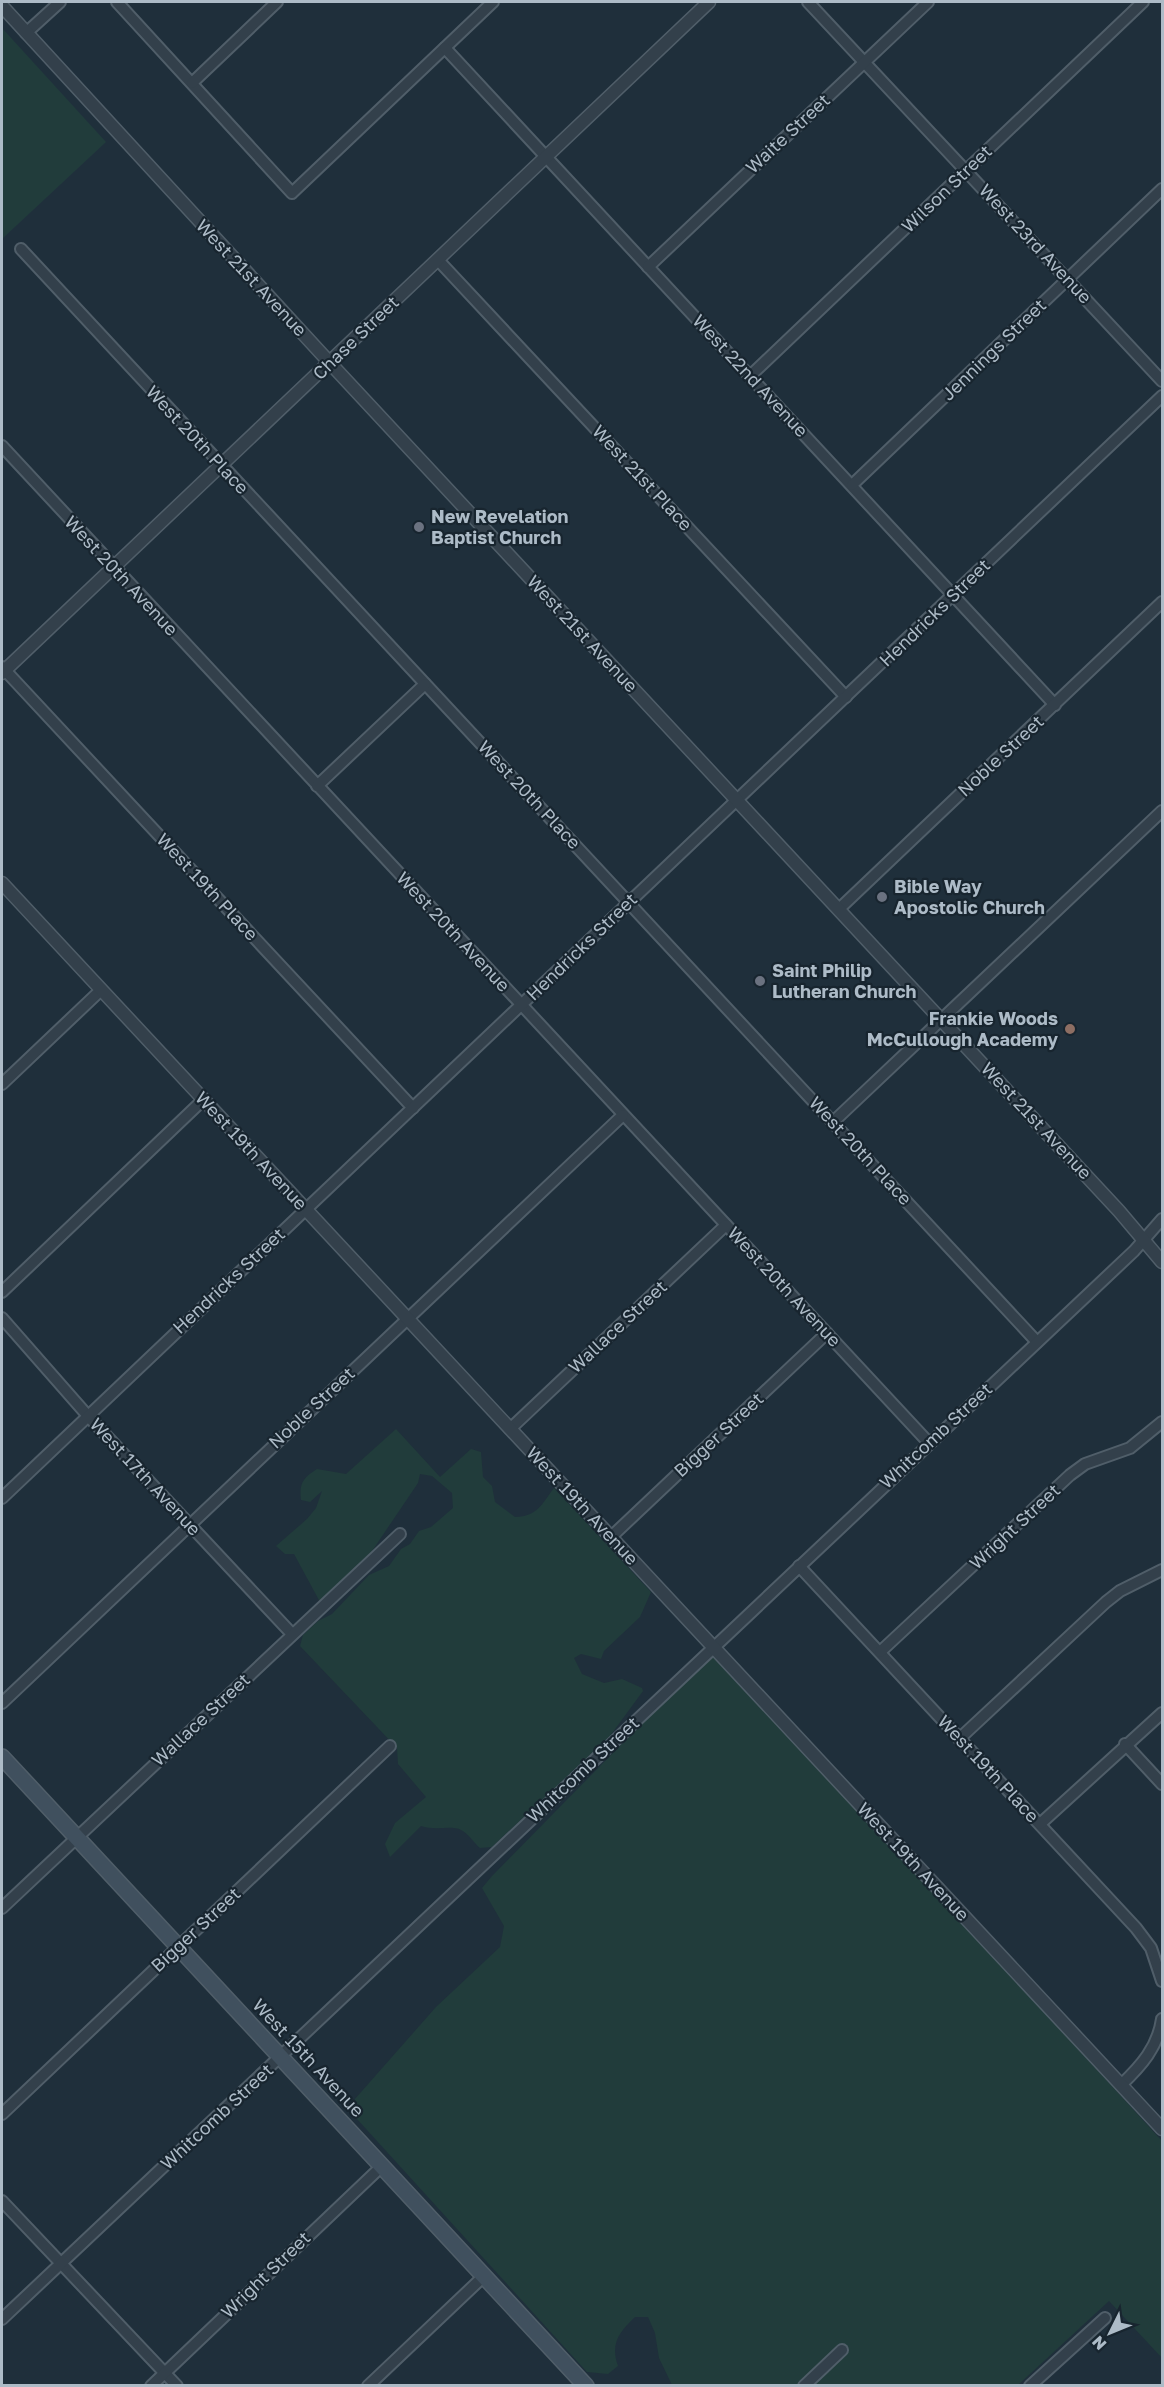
<svg xmlns="http://www.w3.org/2000/svg" width="1164" height="2387" font-family="'Golos Text',sans-serif">
	<rect width="100%" height="100%" fill="#1f2f3b"/>
	<!-- green -->
	<g fill="#213c3b">
		<path d="M2,28L106,142L2,239Z"/>
		<path d="M396,1429L440,1477L471,1449L481,1452L483,1477L492,1486L495,1502L515,1517C538,1516 541,1505 554,1488L651,1592L640,1617L604,1651L601,1659L581,1654L574,1658L582,1674L604,1683L622,1679L642,1688L643,1691L610,1736L492,1847L480,1848C474,1843 468,1833 461,1830C452,1825 435,1831 421,1826L390,1857L385,1844L395,1823L426,1797L398,1764L397,1748L300,1646L303,1635L318,1621L332,1614L369,1575L389,1566L401,1549L410,1544L419,1531L431,1527L453,1508L452,1493L432,1476L420,1474L418,1483L370,1554L320,1602L294,1554H285L276,1546L307,1519L316,1508L322,1491L310,1502L301,1500C299,1483 303,1478 317,1469L346,1474Z"/>
		<path d="M712,1656L942,1900L1162,2141V2358L1109,2301L1018,2385H672L659,2358L655,2333L648,2317H635C619,2332 610,2344 618,2366L608,2374L587,2372L347,2108L436,2007L500,1947L504,1926L482,1888L492,1876L665,1700Z"/>
	</g>
	<g fill="none" stroke-linecap="round" stroke-linejoin="round">
		<!-- minor casing -->
		<g stroke="#505e69" stroke-width="14">
			<g id="minor">
				<path d="M117,2L292,193L493,2"/>
				<path d="M808,2L1162,381"/>
				<path d="M26,33L60,2"/>
				<path d="M445,48L1055,705"/>
				<path d="M192,83L277,2"/>
				<path d="M21,249L1037,1342"/>
				<path d="M438,260L846,697"/>
				<path d="M648,267L928,2"/>
				<path d="M750,376L1143,2"/>
				<path d="M2,446L929,1443"/>
				<path d="M852,485L1162,189"/>
				<path d="M2,667L413,1108"/>
				<path d="M317,786L425,684"/>
				<path d="M839,909L1162,602"/>
				<path d="M2,1084L101,990"/>
				<path d="M833,1122L1162,811"/>
				<path d="M2,1292L203,1100"/>
				<path d="M2,1318L88,1416L292,1634"/>
				<path d="M510,1429L726,1225"/>
				<path d="M2,1498L1162,396"/>
				<path d="M611,1537L827,1333"/>
				<path d="M799,1566L1136,1928L1151,1948L1162,1981"/>
				<path d="M880,1652L1070,1475L1085,1464L1130,1448L1162,1422"/>
				<path d="M2,1703L623,1115"/>
				<path d="M959,1739L1106,1602L1120,1591L1162,1570"/>
				<path d="M1125,1744L1162,1784"/>
				<path d="M1040,1824L1162,1713"/>
				<path d="M2,1908L400,1534"/>
				<path d="M1121,2085C1141,2066 1158,2047 1162,2019"/>
				<path d="M2,2114L390,1746"/>
				<path d="M2,2201L177,2386"/>
				<path d="M2,2319L1134,1251L1162,1219"/>
				<path d="M151,2386L382,2166"/>
				<path d="M368,2386L484,2276"/>
				<path d="M804,2386L842,2350"/>
				<path d="M1030,2386L1105,2318"/>
			</g>
		</g>
		<!-- tertiary casing -->
		<g stroke="#505e69" stroke-width="15">
			<g id="tertiary">
				<path d="M2,6L330,363L1119,1211L1162,1262"/>
				<path d="M2,673L709,2"/>
				<path d="M2,883L1162,2129"/>
			</g>
		</g>
		<!-- secondary casing -->
		<g stroke="#505e69" stroke-width="18">
			<path id="secondary" d="M2,1757L586,2386"/>
		</g>
		<!-- minor -->
		<use href="#minor" stroke="#33404b" stroke-width="10"/>
		<!-- tertiary -->
		<use href="#tertiary" stroke="#33404b" stroke-width="12"/>
		<!-- secondary -->
		<use href="#secondary" stroke="#40505e" stroke-width="15"/>
	</g>
	<!-- markers -->
	<g fill="#6b7280" stroke="#18252f" stroke-width="2">
		<circle cx="419" cy="527" r="6"/>
		<circle cx="882" cy="897" r="6"/>
		<circle cx="760" cy="981" r="6"/>
	</g>
	<circle fill="#8d6e63" stroke="#18252f" stroke-width="2" cx="1070" cy="1029" r="6"/>
	<g text-anchor="middle" stroke-width="4.5" stroke-linejoin="round" paint-order="stroke">
		<!-- street labels -->
		<g font-size="18" fill="#adbbc7" stroke="#18252f">
			<text transform="translate(788 134) rotate(-43)" y="6">Waite Street</text>
			<text transform="translate(947 189) rotate(-44)" y="6">Wilson Street</text>
			<text transform="translate(1035 244) rotate(47)" y="6">West 23rd Avenue</text>
			<text transform="translate(251 278) rotate(47)" y="6">West 21st Avenue</text>
			<text transform="translate(356 338) rotate(-44)" y="6">Chase Street</text>
			<text transform="translate(994 350) rotate(-44)" y="6">Jennings Street</text>
			<text transform="translate(750 376) rotate(47)" y="6">West 22nd Avenue</text>
			<text transform="translate(197 440) rotate(47)" y="6">West 20th Place</text>
			<text transform="translate(642 478) rotate(47)" y="6">West 21st Place</text>
			<text transform="translate(121 576) rotate(47)" y="6">West 20th Avenue</text>
			<text transform="translate(935 613) rotate(-44)" y="6">Hendricks Street</text>
			<text transform="translate(582 634) rotate(47)" y="6">West 21st Avenue</text>
			<text transform="translate(1001 756) rotate(-43)" y="6">Noble Street</text>
			<text transform="translate(529 795) rotate(47)" y="6">West 20th Place</text>
			<text transform="translate(207 887) rotate(47)" y="6">West 19th Place</text>
			<text transform="translate(453 932) rotate(47)" y="6">West 20th Avenue</text>
			<text transform="translate(582 947) rotate(-44)" y="6">Hendricks Street</text>
			<text transform="translate(1036 1121) rotate(47)" y="6">West 21st Avenue</text>
			<text transform="translate(251 1151) rotate(47)" y="6">West 19th Avenue</text>
			<text transform="translate(860 1151) rotate(47)" y="6">West 20th Place</text>
			<text transform="translate(229 1281) rotate(-43)" y="6">Hendricks Street</text>
			<text transform="translate(784 1287) rotate(47)" y="6">West 20th Avenue</text>
			<text transform="translate(618 1327) rotate(-43)" y="6">Wallace Street</text>
			<text transform="translate(312 1408) rotate(-43)" y="6">Noble Street</text>
			<text transform="translate(719 1435) rotate(-43)" y="6">Bigger Street</text>
			<text transform="translate(936 1436) rotate(-43)" y="6">Whitcomb Street</text>
			<text transform="translate(145 1477) rotate(47)" y="6">West 17th Avenue</text>
			<text transform="translate(582 1506) rotate(47)" y="6">West 19th Avenue</text>
			<text transform="translate(1015 1527) rotate(-43)" y="6">Wright Street</text>
			<text transform="translate(201 1720) rotate(-43)" y="6">Wallace Street</text>
			<text transform="translate(988 1769) rotate(47)" y="6">West 19th Place</text>
			<text transform="translate(583 1770) rotate(-43)" y="6">Whitcomb Street</text>
			<text transform="translate(913 1862) rotate(47)" y="6">West 19th Avenue</text>
			<text transform="translate(196 1930) rotate(-43)" y="6">Bigger Street</text>
			<text transform="translate(308 2058) rotate(47)" y="6">West 15th Avenue</text>
			<text transform="translate(217 2117) rotate(-43)" y="6">Whitcomb Street</text>
			<text transform="translate(266 2275) rotate(-44)" y="6">Wright Street</text>
		</g>
		<!-- poi labels -->
		<g font-size="18" font-weight="bold" fill="#adbbc7" stroke="#18252f" text-anchor="start">
			<text x="431" y="523">New Revelation<tspan x="431" dy="21">Baptist Church</tspan></text>
			<text x="894" y="893">Bible Way<tspan x="894" dy="21">Apostolic Church</tspan></text>
			<text x="772" y="977">Saint Philip<tspan x="772" dy="21">Lutheran Church</tspan></text>
			<text x="1058" y="1025" text-anchor="end">Frankie Woods<tspan x="1058" dy="21">McCullough Academy</tspan></text>
		</g>
	</g>
	<!-- border -->
	<rect width="1164" height="2387" fill="none" stroke="#adbbc7" stroke-width="6"/>
	<!-- north arrow -->
	<g transform="translate(1110 2333) rotate(227)" stroke="#18252f" stroke-width="4.5" paint-order="stroke">
	<path d="M0-4.5L10 22L0 15L-10 22Z" fill="#adbbc7"/>
	<text y="-9" font-size="16" font-weight="bold" text-anchor="middle" fill="#adbbc7">N</text>
	</g>
</svg>
